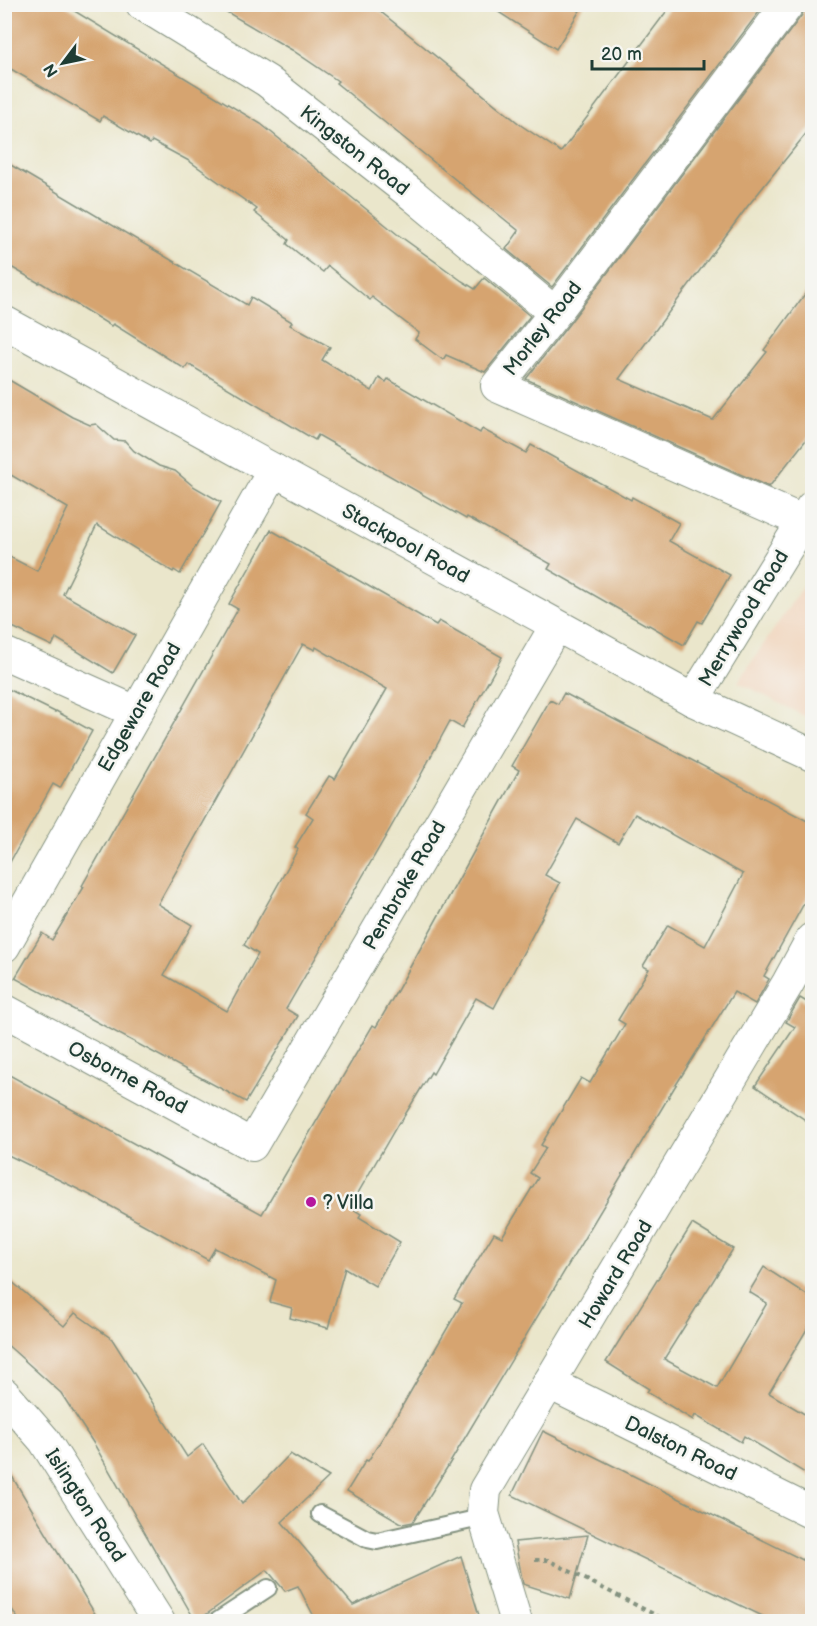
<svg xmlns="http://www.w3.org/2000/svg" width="817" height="1626" font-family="'Balsamiq Sans',sans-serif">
	<rect width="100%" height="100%" fill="#f6f6f2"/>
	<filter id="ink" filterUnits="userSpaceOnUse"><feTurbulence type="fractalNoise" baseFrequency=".0167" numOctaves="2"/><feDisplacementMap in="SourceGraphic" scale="12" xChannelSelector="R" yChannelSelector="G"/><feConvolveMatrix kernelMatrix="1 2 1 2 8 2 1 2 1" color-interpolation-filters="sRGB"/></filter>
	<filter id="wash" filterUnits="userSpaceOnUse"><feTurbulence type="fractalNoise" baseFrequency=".008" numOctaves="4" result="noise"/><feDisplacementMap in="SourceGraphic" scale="24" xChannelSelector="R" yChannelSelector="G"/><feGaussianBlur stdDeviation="1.35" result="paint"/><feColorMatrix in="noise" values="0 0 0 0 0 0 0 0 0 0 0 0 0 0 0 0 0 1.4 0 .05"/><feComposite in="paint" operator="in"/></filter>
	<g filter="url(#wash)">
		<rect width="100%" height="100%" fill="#eae6cb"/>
		<!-- built -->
		<path fill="#f1d5bd" d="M812,573V720L738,682Z"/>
		<g id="blocks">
			<!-- building -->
			<g fill="#d6a470" fill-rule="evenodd">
				<path d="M4,4H63L261,124L397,234L462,281L475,289L484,278L530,316L485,372L446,355L443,360L415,339L419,333L372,297L370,300L328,266L323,272L308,261L287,244L289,240L254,212L257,209L189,161L152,141L150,144L103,116L100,121L4,65Z"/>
				<path d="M213,4H371L522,126L561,152L672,4H765L552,287L506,249L519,231L336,83L338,81L292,50Z"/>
				<path d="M486,4H584L556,49Z"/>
				<path d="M806,4H813V125L747,207L619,379L713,420L767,352L764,350L813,283V431L769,487L526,379L569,324L802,15Z"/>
				<path d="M4,161L247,305L251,297L292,322L290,325L330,347L322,360L372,391L379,378L386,382L388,379L480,433L482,429L526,453L531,445L631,500L632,497L679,523L669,541L730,575L702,623L698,621L684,645L649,625L648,626L548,569L551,564L467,517L466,519L318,435L315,440L188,364L185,369L113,324L111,326L40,282L39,283L4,263Z"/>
				<path d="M4,377L72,417L90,425L96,424L114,440L125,441L134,451L159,466L175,471L193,486L221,502L180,574L174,570L173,572L97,525L63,594L135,635L113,673L56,638L52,646L4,623V554L37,571L68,508L4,471Z"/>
				<path d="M271,530L436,625L439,621L502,657L462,728L450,721L417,782L286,1009L298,1016L246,1102L15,978L42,933L52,940L84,887L82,886L238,609L229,604ZM303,644L315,650L316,647L387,689L335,779L329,776L306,813L313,818L295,847L298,849L244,945L258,954L227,1011L164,975L192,925L158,904Z"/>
				<path d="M4,687L55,712L56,711L92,731L60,788L53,784L4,873Z"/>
				<path d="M564,693L813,824V887L764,976L769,979L755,1004L734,992L674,1088L448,1466L413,1522L403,1524L347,1491L366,1460L368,1461L397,1415L462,1303L454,1299L494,1233L502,1237L538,1178L530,1173L546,1148L541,1145L581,1078L590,1083L625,1024L618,1020L649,969L643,966L668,925L705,946L743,874L635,814L618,843L577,819L545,875L560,883L494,1008L476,998L433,1074L431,1072L400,1123L399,1122L350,1207L361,1214L359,1217L400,1242L375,1286L345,1268L328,1328L290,1318L292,1308L270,1302L276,1280L215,1248L208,1260L94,1197L4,1153V1072L262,1214L373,1025L376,1027L398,989L519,770L512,766L550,700L558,704Z"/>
				<path d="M800,998L810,1004L813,1000V1125L755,1086L795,1027L786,1022Z"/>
				<path d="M692,1224L733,1249L664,1359L717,1388L767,1303L749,1292L764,1267L813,1299V1319L769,1393L813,1419V1478L744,1436L741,1442L695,1415L693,1420L647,1392L649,1389L606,1362Z"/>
				<path d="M4,1275L64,1326L75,1313L112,1339L187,1457L203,1444L242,1504L290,1454L329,1477L282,1522L353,1605L461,1556L481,1622H317L298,1586L285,1591L267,1570L196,1622L94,1444L61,1393L4,1342Z"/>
				<path d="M543,1431L813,1565V1622H775L512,1495Z"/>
				<path d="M4,1463L52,1543L100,1622H20L4,1597Z"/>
				<path d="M588,1535L570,1599L523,1584L515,1542Z"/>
			</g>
		</g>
	</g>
	<g filter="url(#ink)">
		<use href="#blocks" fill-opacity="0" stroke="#849280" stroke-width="1.5"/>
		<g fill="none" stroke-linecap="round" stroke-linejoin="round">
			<!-- lane casing -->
			<g stroke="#849280" stroke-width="20">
				<g id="lane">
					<path d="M320,1514L367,1539L377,1541L485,1517"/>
					<path d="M216,1622L268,1588"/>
				</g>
			</g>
			<!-- street casing -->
			<g stroke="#849280" stroke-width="34">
				<g id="street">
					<path d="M142,4L267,81L414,196L555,313"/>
					<path d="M788,4L555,313L497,386L802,521"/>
					<path d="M4,322L693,700L812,755"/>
					<path d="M4,653L136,712"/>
					<path d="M693,700L812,507"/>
					<path d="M4,946L274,470"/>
					<path d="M4,1010L252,1145L556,626"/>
					<path d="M549,1383L812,1513"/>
					<path d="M4,1394L44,1440L159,1622"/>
					<path d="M516,1622L483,1513L485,1490L788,983L812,939"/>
				</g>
			</g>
			<!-- path -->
			<path stroke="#849280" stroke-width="4" stroke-dasharray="4.5 4.5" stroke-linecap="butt" d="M535,1560H548L669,1622"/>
			<!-- lane -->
			<use href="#lane" stroke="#fff" stroke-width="16"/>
			<!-- street -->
			<use href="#street" stroke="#fff" stroke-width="32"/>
		</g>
	</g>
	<!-- markers -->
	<circle fill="#b5179e" stroke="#f6f6f2" stroke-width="2" cx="311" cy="1202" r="6"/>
	<g text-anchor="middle" stroke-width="5" stroke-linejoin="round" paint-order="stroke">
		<!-- street labels -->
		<g font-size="20" fill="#1f3d34" stroke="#f6f6f2">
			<text transform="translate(355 150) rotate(38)" y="7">Kingston Road</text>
			<text transform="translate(542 328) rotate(-52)" y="7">Morley Road</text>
			<text transform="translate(406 543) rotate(29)" y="7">Stackpool Road</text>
			<text transform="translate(743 618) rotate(-59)" y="7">Merrywood Road</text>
			<text transform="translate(139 707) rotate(-60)" y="7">Edgeware Road</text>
			<text transform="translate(404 885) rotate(-60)" y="7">Pembroke Road</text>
			<text transform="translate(128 1077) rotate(28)" y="7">Osborne Road</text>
			<text transform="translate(615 1274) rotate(-59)" y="7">Howard Road</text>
			<text transform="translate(681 1448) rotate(26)" y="7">Dalston Road</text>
			<text transform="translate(86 1505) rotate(57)" y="7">Islington Road</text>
		</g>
		<!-- poi labels -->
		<g font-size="20" fill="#1f3d34" stroke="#f6f6f2" text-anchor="start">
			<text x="323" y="1209">? Villa</text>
		</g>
	</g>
	<!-- margin -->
	<rect width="817" height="1626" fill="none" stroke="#f6f6f2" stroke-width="24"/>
	<!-- north arrow -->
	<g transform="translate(63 63) rotate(238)" stroke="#f6f6f2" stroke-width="4.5" paint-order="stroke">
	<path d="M0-4.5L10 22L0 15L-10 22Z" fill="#1f3d34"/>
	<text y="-9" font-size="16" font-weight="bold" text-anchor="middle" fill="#1f3d34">N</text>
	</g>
	<!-- scale -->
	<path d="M592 60v9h112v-9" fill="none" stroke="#1f3d34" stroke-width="3"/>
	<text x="601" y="60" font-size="18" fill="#1f3d34" stroke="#f6f6f2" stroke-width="4.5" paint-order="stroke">20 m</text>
</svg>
